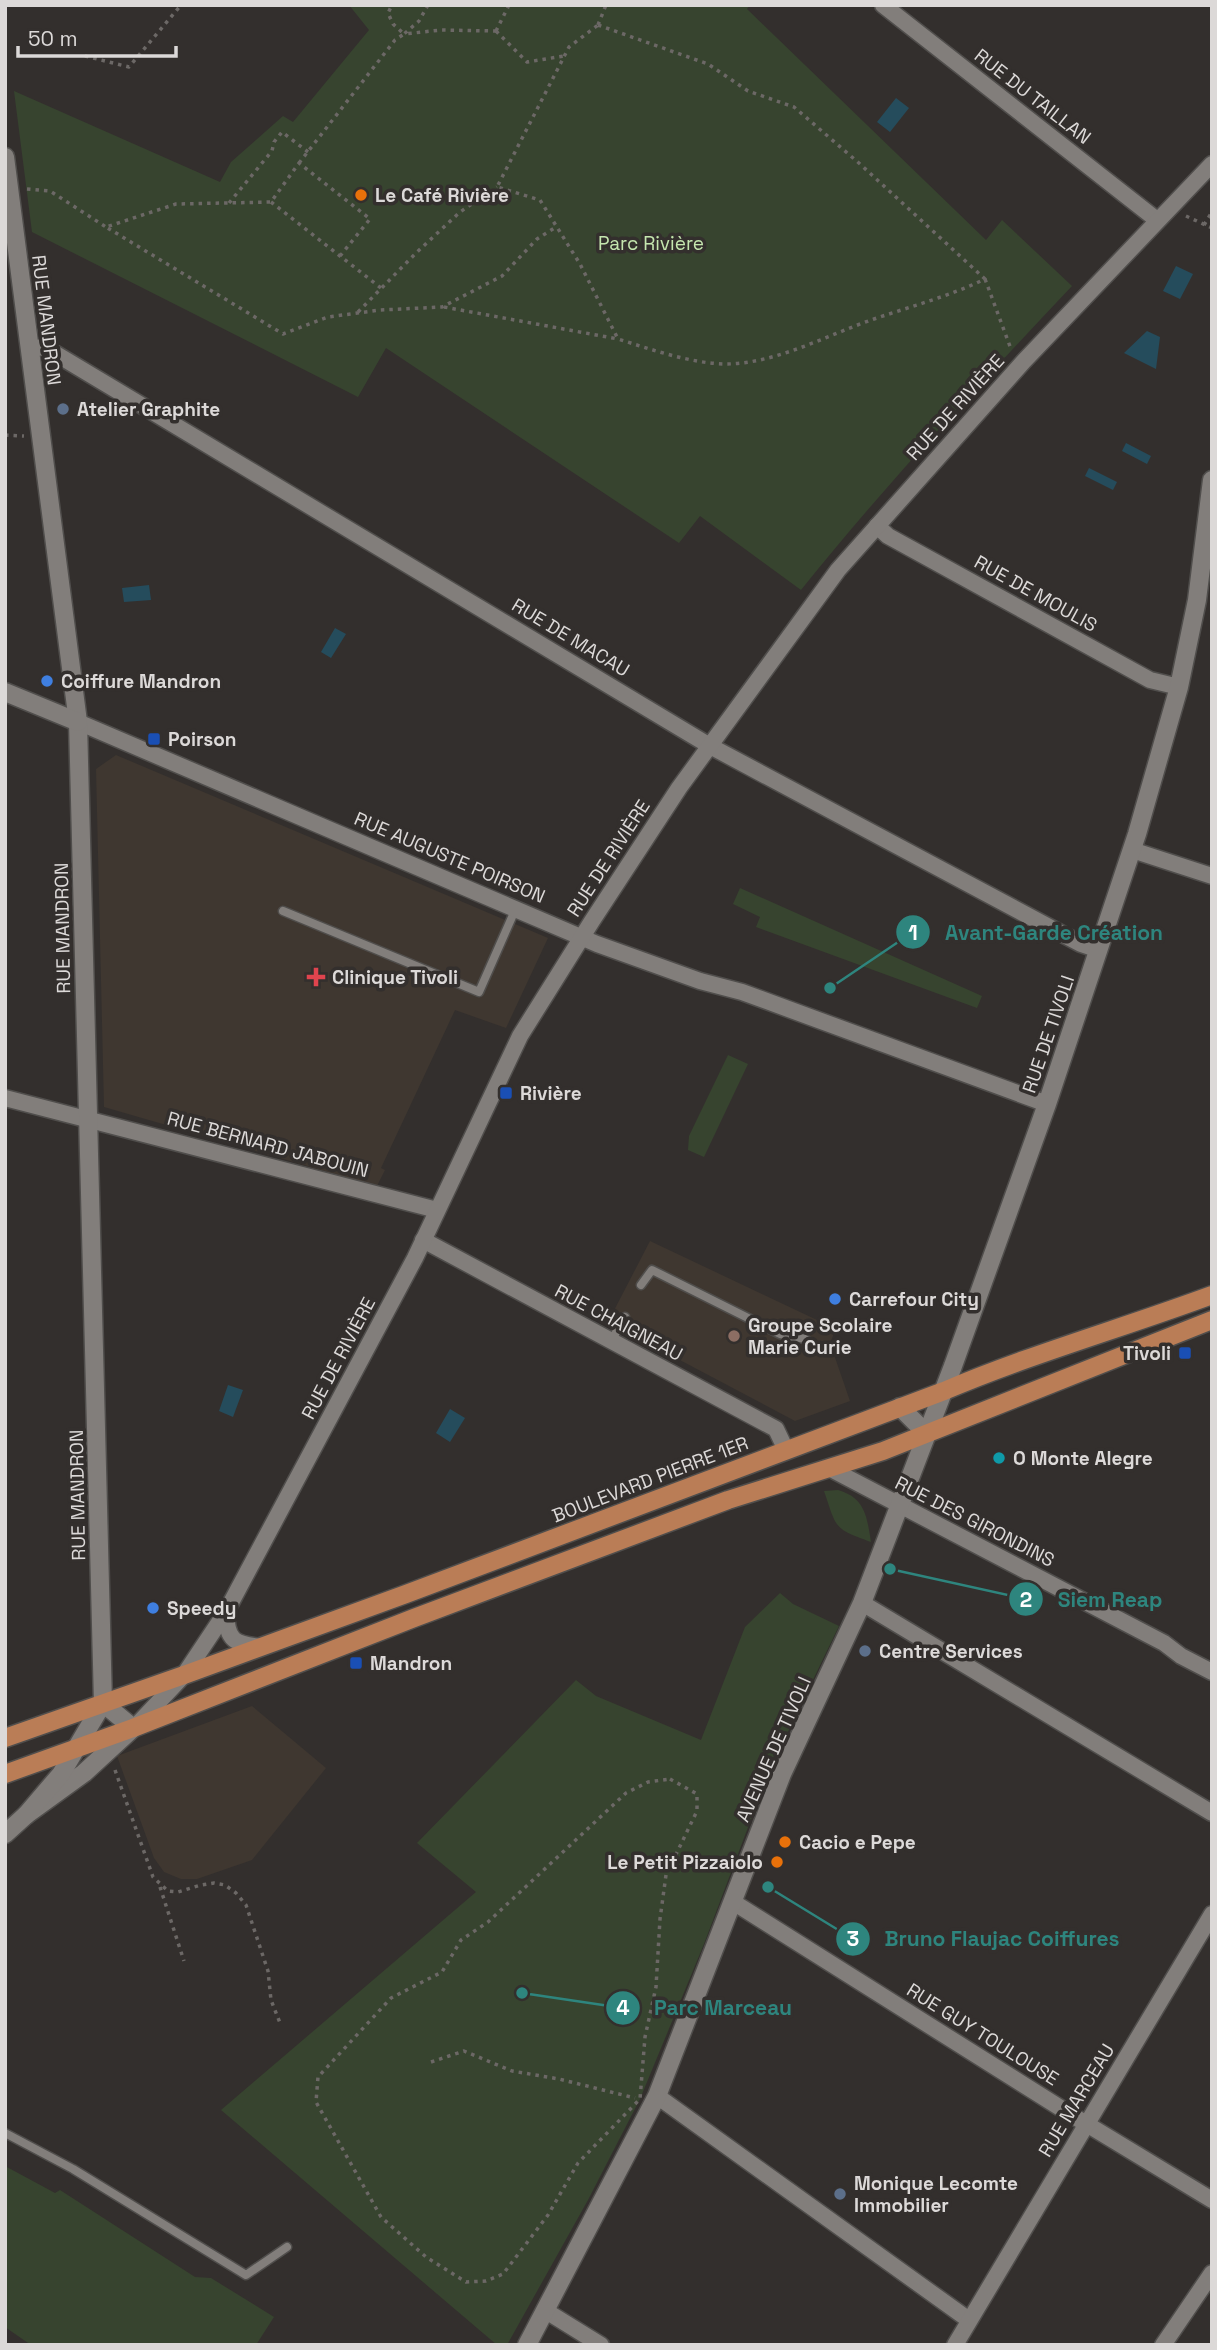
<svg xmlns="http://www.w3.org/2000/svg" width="1217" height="2350" font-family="'Space Grotesk',sans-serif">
	<rect width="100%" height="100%" fill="#332f2d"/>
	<!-- built -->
	<g fill="#3f3730">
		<path d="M116,755L548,938L506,1028L455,1010L381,1168L385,1170L377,1186L104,1107L96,769Z"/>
		<path d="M650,1241L836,1329L830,1343L850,1401L795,1421L608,1322Z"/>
		<path d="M252,1706L326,1768L252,1860L197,1879H181L164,1872L154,1858L117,1756Z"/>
	</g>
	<!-- green -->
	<g fill="#37442f">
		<path d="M349,5H750L747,9L986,240L1002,220L1072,286C979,385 886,484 801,590L700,516L679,543L386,348L358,397L32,232L14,91L220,182L231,162L283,116L293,122L369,30Z"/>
		<path d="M740,888L982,996L977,1008L756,927L760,917L733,904Z"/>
		<path d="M728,1055L748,1064L704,1157L688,1150L689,1136Z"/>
		<path d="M838,1490C866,1498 867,1518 871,1542C833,1528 837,1529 824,1491Z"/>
		<path d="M780,1593L793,1604L839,1626L770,1769L704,1944L640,2099L588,2200L507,2345H497L221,2110L476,1892L417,1843L576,1680L596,1696L701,1740L745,1627Z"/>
		<path d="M5,2166L55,2193L60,2190L195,2277L211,2278L274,2317L256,2345H31L5,2327Z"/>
	</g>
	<!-- water -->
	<g fill="#254c5c">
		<path d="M896,98L909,108L890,132L877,122Z"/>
		<path d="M1176,266L1193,274L1180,299L1163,291Z"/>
		<path d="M1147,331L1160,337L1156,369L1124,353Z"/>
		<path d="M1126,443L1151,456L1147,464L1122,451Z"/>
		<path d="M1089,468L1117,482L1113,490L1085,476Z"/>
		<path d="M149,585L151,600L124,602L122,588Z"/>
		<path d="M335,628L346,634L331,658L321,652Z"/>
		<path d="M228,1385L243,1390L233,1417L219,1411Z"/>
		<path d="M450,1409L465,1418L450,1442L436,1433Z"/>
	</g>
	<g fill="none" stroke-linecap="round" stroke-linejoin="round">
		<!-- lane casing -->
		<g stroke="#504e4c" stroke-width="11">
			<g id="lane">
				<path d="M283,911L479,992L516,908"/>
				<path d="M641,1285L652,1270L780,1334L805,1339L816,1347"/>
				<path d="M611,1341L625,1317"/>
				<path d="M5,2133L73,2169L246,2275L287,2247"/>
			</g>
		</g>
		<!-- street casing -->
		<g stroke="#504e4c" stroke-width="19">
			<g id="street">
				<path d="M883,5L1157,220"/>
				<path d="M30,349L43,347L51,351L710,746L1081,944L1099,950"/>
				<path d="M877,526L888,536L1150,680L1179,687"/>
				<path d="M78,722L597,944L700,981L742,992L1047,1104"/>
				<path d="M1132,850L1212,876"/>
				<path d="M5,1098L437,1210"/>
				<path d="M423,1240L776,1429L786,1450"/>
				<path d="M829,1468L1164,1643L1181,1656L1212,1672"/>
				<path d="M862,1603L1212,1813"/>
				<path d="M226,1612C227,1641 234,1644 262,1647"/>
				<path d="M134,1728L184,1675L226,1612L415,1258L520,1036L592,921L679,788L838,570L1024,361L1212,164"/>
				<path d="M733,1902L1070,2114L1212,2200"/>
				<path d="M657,2096L969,2320"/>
				<path d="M546,2311L601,2345"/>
				<path d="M955,2345L1212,1914"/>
				<path d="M1163,2345L1212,2273"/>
			</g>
		</g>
		<!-- secondary casing -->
		<g stroke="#504e4c" stroke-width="21">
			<g id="secondary">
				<path d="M5,157L78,722L103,1703"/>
				<path d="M5,692L78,722"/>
				<path d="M900,1407L927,1434"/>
				<path d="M26,1815L84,1773L133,1728L103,1703"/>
				<path d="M5,1834L26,1815L61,1774L103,1703"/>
				<path d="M527,2345L657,2096L782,1774L862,1603L953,1366L1047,1104L1137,834L1179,687L1197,600L1212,480"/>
			</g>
		</g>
		<!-- primary casing -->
		<g stroke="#504e4c" stroke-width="21">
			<g id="primary">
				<path d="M5,1738L184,1675L406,1594L944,1391C1031,1354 1123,1328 1212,1295"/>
				<path d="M5,1774L133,1728L414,1618L728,1500L883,1451L1212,1320"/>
			</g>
		</g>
		<!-- path -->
		<g stroke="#6c6866" stroke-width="3.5" stroke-dasharray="3.5 5" stroke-linecap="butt">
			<path d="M428,5L419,21L404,34L441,30L496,31"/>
			<path d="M598,25L708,64L748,91L794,107L860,164L985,279C950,296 912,306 874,319C827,335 778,363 727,364C692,364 650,349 618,339L580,264L540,200L497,187L569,47Z"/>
			<path d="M598,25L606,5"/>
			<path d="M496,31L527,62L564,56"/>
			<path d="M496,31L509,5"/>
			<path d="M85,56L129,67L181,5"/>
			<path d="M299,163L395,40L404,34L393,24L388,13L392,5"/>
			<path d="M27,189L50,191L106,227"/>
			<path d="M271,202L381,288"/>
			<path d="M229,203L272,151L274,142L282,132L308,152"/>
			<path d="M1186,216L1212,228"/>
			<path d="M1204,225L1212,212"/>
			<path d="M340,256L370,219L299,163L271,202L176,204L106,227L283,334L328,317L380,310L442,307L502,276L537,239L556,227"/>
			<path d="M985,279L1011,349"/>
			<path d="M444,307L618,339"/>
			<path d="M358,312L416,253L460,212L497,187"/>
			<path d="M5,435L24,436"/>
			<path d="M115,1770L153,1877L168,1891L178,1892L201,1885L214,1883L225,1885L236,1893L246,1905L268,1971L271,2000L280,2023"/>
			<path d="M670,1779L697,1794V1811L666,1875L660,1919L656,1987L645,2037L640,2099L578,2163L548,2215L503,2274L486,2281L466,2282L426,2257L381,2217L316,2102L318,2077L391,1998L442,1972L461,1940L488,1922L626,1793L648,1782Z"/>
			<path d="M160,1887L184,1961"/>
			<path d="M431,2062L464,2051L512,2071L559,2079L635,2098"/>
		</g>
		<!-- lane -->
		<use href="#lane" stroke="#827e7b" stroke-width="8"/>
		<!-- street -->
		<use href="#street" stroke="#827e7b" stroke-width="16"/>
		<!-- secondary -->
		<use href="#secondary" stroke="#827e7b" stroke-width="18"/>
		<!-- primary -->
		<use href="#primary" stroke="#ba7d56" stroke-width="18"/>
	</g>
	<!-- markers -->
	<g fill="#e8710a" stroke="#332f2d" stroke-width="2.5">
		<circle cx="361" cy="195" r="7"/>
		<circle cx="785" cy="1842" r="7"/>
		<circle cx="777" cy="1862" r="7"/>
	</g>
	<g fill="#5c6f8a" stroke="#332f2d" stroke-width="2.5">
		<circle cx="63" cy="409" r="7"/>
		<circle cx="865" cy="1651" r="7"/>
		<circle cx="840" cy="2194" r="7"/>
	</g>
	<g fill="#3f7fe0" stroke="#332f2d" stroke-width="2.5">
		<circle cx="47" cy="681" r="7"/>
		<circle cx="835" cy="1299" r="7"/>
		<circle cx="153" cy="1608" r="7"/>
	</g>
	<g fill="#1a4fb4" stroke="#332f2d" stroke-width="2.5">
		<rect x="147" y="732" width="14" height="14" rx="3.5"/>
		<rect x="499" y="1086" width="14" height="14" rx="3.5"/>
		<rect x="1178" y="1346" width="14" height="14" rx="3.5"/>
		<rect x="349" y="1656" width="14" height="14" rx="3.5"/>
	</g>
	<path fill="#e0444e" stroke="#332f2d" stroke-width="2.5" d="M312.5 966.5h7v7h7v7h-7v7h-7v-7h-7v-7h7z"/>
	<circle fill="#8d6e63" stroke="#332f2d" stroke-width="2.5" cx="734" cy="1336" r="7"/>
	<circle fill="#0f9aa8" stroke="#332f2d" stroke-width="2.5" cx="999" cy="1458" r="7"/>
	<g text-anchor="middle" stroke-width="7" stroke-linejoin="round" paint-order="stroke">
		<!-- street labels -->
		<g font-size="19" fill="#dcd9d8" stroke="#332f2d">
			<text transform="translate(1033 96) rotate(38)" y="7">RUE DU TAILLAN</text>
			<text transform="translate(47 320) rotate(83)" y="7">RUE MANDRON</text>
			<text transform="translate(955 407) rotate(-48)" y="7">RUE DE RIVIÈRE</text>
			<text transform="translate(1036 593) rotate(29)" y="7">RUE DE MOULIS</text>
			<text transform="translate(571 637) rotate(31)" y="7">RUE DE MACAU</text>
			<text transform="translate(450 857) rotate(23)" y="7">RUE AUGUSTE POIRSON</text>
			<text transform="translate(608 858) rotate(-57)" y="7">RUE DE RIVIÈRE</text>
			<text transform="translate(62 928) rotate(-91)" y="7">RUE MANDRON</text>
			<text transform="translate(1048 1034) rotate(-71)" y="7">RUE DE TIVOLI</text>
			<text transform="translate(268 1144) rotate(15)" y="7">RUE BERNARD JABOUIN</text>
			<text transform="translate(619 1322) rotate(28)" y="7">RUE CHAIGNEAU</text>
			<text transform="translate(338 1358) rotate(-62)" y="7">RUE DE RIVIÈRE</text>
			<text transform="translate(650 1479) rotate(-21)" y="7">BOULEVARD PIERRE 1ER</text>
			<text transform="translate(77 1495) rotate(-91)" y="7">RUE MANDRON</text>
			<text transform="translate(975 1521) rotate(27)" y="7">RUE DES GIRONDINS</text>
			<text transform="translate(773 1749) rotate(-66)" y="7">AVENUE DE TIVOLI</text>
			<text transform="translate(983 2034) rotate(32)" y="7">RUE GUY TOULOUSE</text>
			<text transform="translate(1076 2100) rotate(-59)" y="7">RUE MARCEAU</text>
		</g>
		<!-- poi labels -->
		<g font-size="19" font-weight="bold" fill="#dcd9d8" stroke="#332f2d" text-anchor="start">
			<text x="375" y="202">Le Café Rivière</text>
			<text x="77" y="416">Atelier Graphite</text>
			<text x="61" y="688">Coiffure Mandron</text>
			<text x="168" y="746">Poirson</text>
			<text x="332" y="984">Clinique Tivoli</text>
			<text x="520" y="1100">Rivière</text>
			<text x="849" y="1306">Carrefour City</text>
			<text x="748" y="1332">Groupe Scolaire<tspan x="748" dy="22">Marie Curie</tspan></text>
			<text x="1171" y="1360" text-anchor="end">Tivoli</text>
			<text x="1013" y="1465">O Monte Alegre</text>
			<text x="167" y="1615">Speedy</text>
			<text x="879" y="1658">Centre Services</text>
			<text x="370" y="1670">Mandron</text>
			<text x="799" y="1849">Cacio e Pepe</text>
			<text x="763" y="1869" text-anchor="end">Le Petit Pizzaiolo</text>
			<text x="854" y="2190">Monique Lecomte<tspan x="854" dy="22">Immobilier</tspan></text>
		</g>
		<!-- park labels -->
		<g font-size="19" fill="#c5e6af" stroke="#332f2d">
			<text x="651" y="250">Parc Rivière</text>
		</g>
	</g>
	<!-- callouts -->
	<path fill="none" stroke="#2e857e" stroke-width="2.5" d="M830 988L913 932M890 1569L1026 1599M768 1887L853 1939M522 1993L623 2008"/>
	<g fill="#2e857e" stroke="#332f2d" stroke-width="2.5">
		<circle cx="830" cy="988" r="7"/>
		<circle cx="890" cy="1569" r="7"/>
		<circle cx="768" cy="1887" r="7"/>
		<circle cx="522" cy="1993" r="7"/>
		<circle cx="913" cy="932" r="18"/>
		<circle cx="1026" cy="1599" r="18"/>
		<circle cx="853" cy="1939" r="18"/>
		<circle cx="623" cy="2008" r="18"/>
	</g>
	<g font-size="21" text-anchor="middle" font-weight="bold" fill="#fff">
		<text x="913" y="940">1</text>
		<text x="1026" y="1607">2</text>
		<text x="853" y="1946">3</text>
		<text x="623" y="2015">4</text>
	</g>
	<g font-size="21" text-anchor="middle" font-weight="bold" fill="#2e857e" stroke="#332f2d" stroke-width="7" stroke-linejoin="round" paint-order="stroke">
		<text x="1054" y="940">Avant-Garde Création</text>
		<text x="1110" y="1607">Siem Reap</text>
		<text x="1002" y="1946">Bruno Flaujac Coiffures</text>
		<text x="723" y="2015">Parc Marceau</text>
	</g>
	<!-- border -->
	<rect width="1217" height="2350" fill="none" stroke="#dcd9d8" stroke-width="14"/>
	<!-- scale -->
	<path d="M18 46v10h158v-10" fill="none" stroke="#dcd9d8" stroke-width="3.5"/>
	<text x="28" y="46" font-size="21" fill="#dcd9d8" stroke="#332f2d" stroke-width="5" paint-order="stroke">50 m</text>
</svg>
